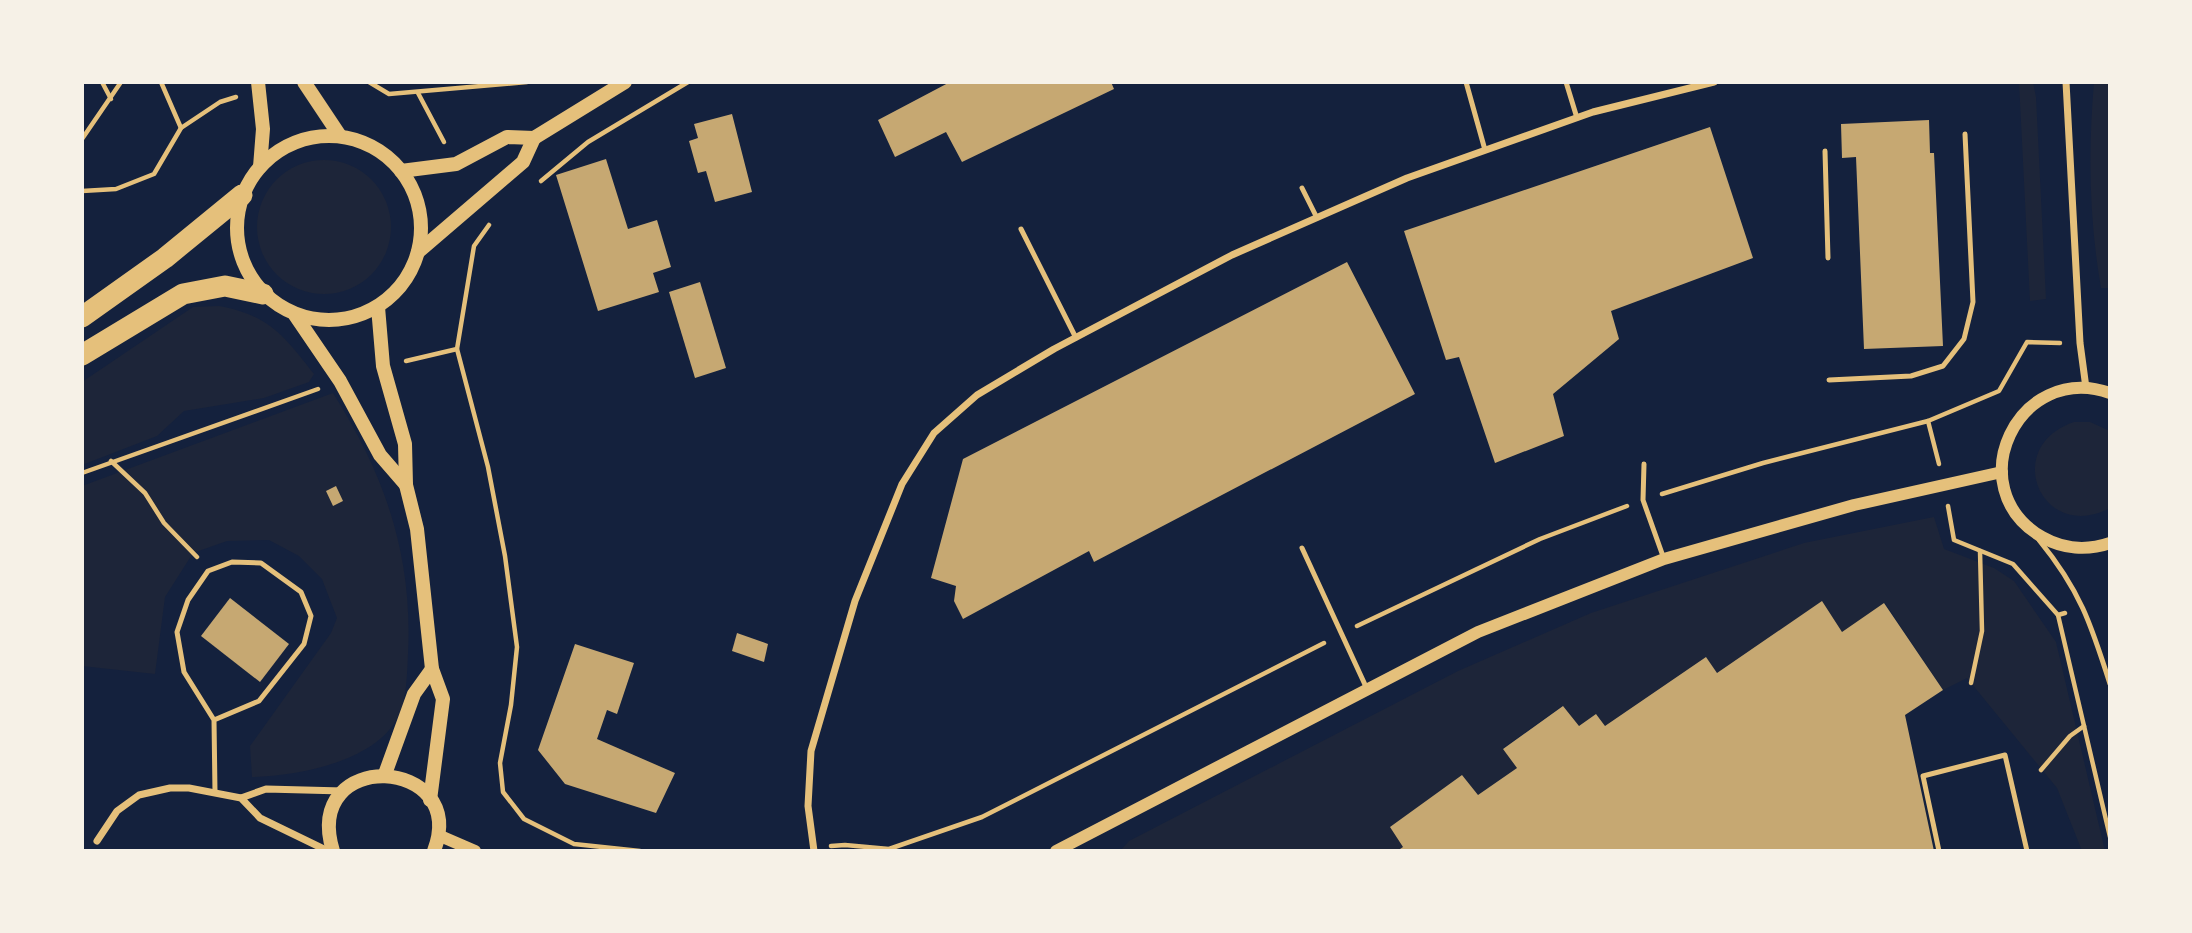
<svg xmlns="http://www.w3.org/2000/svg" width="2192" height="933" font-family="Raleway,sans-serif">
	<rect width="100%" height="100%" fill="#14213d"/>
	<!-- green -->
	<g fill="#1d2539">
		<path d="M2019,82H2033L2036,97L2046,299L2030,301Z"/>
		<path d="M2094,82H2109L2110,288H2101C2089,219 2088,152 2094,82Z"/>
		<circle cx="324" cy="227" r="67"/>
		<path d="M219,306C269,315 284,336 314,374L309,382L264,398L184,411L157,436L82,465V382L193,307Z"/>
		<path d="M333,393C385,475 413,556 408,654C407,673 407,699 398,717C375,762 297,776 252,777L250,746L331,633L337,618L322,579L299,556L269,540L227,541L193,553L165,597L155,674L82,666V486Z"/>
		<path d="M2074,422H2090L2110,431V508C2042,544 2000,447 2074,422Z"/>
		<path d="M1934,517L1944,549L1994,568L2014,581L2056,642L2105,851H2082L2057,788L1967,678L1943,690L1885,603L1842,632L1822,602L1717,673L1706,657L1605,726L1596,714L1579,726L1562,706L1503,748L1517,768L1478,795L1462,775L1391,827L1403,847L1397,851H1120L1129,841L1458,671L1591,613L1804,543Z"/>
	</g>
	<!-- building -->
	<g fill="#c6a872">
		<path d="M950,82H1111L1114,89L962,162L946,132L895,157L878,120Z"/>
		<path d="M732,114L752,192L715,202L706,171L698,173L689,141L698,138L694,124Z"/>
		<path d="M1929,120L1930,153H1934L1943,346L1864,349L1856,157L1842,158L1841,124Z"/>
		<path d="M1710,127L1753,258L1611,311L1619,339L1553,394L1564,436L1495,463L1459,357L1446,360L1404,231Z"/>
		<path d="M606,159L628,229L657,220L671,267L653,273L659,292L598,311L556,175Z"/>
		<path d="M1347,262L1415,394L1094,562L1089,551L963,619L954,601L956,586L931,578L963,459Z"/>
		<path d="M700,282L726,368L695,378L669,292Z"/>
		<path d="M336,486L343,501L333,506L326,491Z"/>
		<path d="M230,598L289,644L260,682L201,636Z"/>
		<path d="M1822,601L1842,632L1884,603L1943,690L1905,715L1934,851H1397L1403,847L1390,827L1462,775L1478,795L1517,768L1503,749L1563,706L1579,726L1596,714L1605,726L1706,657L1717,673Z"/>
		<path d="M737,633L768,644L764,662L732,651Z"/>
		<path d="M575,644L634,663L617,714L607,710L597,739L675,773L656,813L565,784L538,750Z"/>
	</g>
	<g fill="none" stroke-linecap="round" stroke-linejoin="round">
		<!-- path -->
		<g stroke="#e5c07b" stroke-width="4.5">
			<path d="M102,82L111,99"/>
			<path d="M161,82L181,128"/>
			<path d="M369,82L389,94L527,82"/>
			<path d="M418,93L444,142"/>
			<path d="M82,139L121,82"/>
			<path d="M541,181L588,142L688,82"/>
			<path d="M82,191L116,189L154,174L181,128L220,102L236,97"/>
			<path d="M489,225L474,246L457,349L488,467L505,556L517,647L511,705L500,763L503,792L524,819L574,844L640,851"/>
			<path d="M406,361L457,349"/>
			<path d="M1928,421L1939,464"/>
			<path d="M111,461L145,493L164,523L197,557"/>
			<path d="M82,473L318,389"/>
			<path d="M1662,494L1763,463L1928,421L1999,391L2027,342L2060,343"/>
			<path d="M1948,506L1954,540L2013,564L2058,615L2065,613"/>
			<path d="M2058,615L2110,837"/>
			<path d="M1357,626L1540,539L1627,506"/>
			<path d="M1971,683L1982,631L1980,551"/>
			<path d="M2041,770L2070,736L2084,726"/>
			<path d="M831,846L845,845L889,849L982,817L1324,643"/>
		</g>
		<!-- service -->
		<g stroke="#e5c07b" stroke-width="5">
			<path d="M1466,82L1485,150"/>
			<path d="M1566,82L1577,118"/>
			<path d="M1825,151L1828,258"/>
			<path d="M1302,188L1317,218"/>
			<path d="M1021,229L1076,338"/>
			<path d="M1829,380L1911,376L1943,366L1964,339L1973,302L1965,134"/>
			<path d="M1644,464L1643,500L1664,559"/>
			<path d="M2039,540C2080,590 2091,624 2110,684"/>
			<path d="M1302,548L1367,689"/>
			<path d="M214,720L184,672L177,632L188,600L208,571L232,562L261,563L301,592L311,616L304,644L259,701L214,720L215,792"/>
			<path d="M1939,851L1923,776L2005,755L2027,851"/>
		</g>
		<!-- minor -->
		<g stroke="#e5c07b" stroke-width="7">
			<path d="M2066,82L2080,343L2086,388"/>
			<path d="M241,798L266,789L343,791"/>
			<path d="M97,841L117,811L139,795L170,788H189L241,798L260,818L328,851"/>
			<path d="M814,851L808,806L811,751L855,601L902,484L934,433L977,395L1054,349L1232,255L1407,178L1593,112L1714,82"/>
		</g>
		<!-- tertiary -->
		<g stroke="#e5c07b" stroke-width="12">
			<path d="M2110,393C2018,361 1958,488 2042,537C2063,549 2087,551 2110,543"/>
			<path d="M438,835L475,851"/>
			<path d="M1056,851L1478,632L1664,559L1854,505L2002,472"/>
		</g>
		<!-- secondary -->
		<g stroke="#e5c07b" stroke-width="14">
			<path d="M258,82L263,129L260,167"/>
			<path d="M304,82L340,136"/>
			<circle cx="329" cy="228" r="92"/>
			<path d="M401,171L456,164L507,137L534,138L625,82"/>
			<path d="M418,252L523,162L534,138"/>
			<path d="M378,307L383,366L405,444L406,485L417,529L432,669L443,699L430,800"/>
			<path d="M295,315L340,381L380,455L406,485"/>
			<path d="M385,774L414,694L432,669"/>
			<path d="M333,851C301,747 470,756 434,851"/>
		</g>
		<!-- motorway -->
		<g stroke="#e5c07b" stroke-width="21">
			<path d="M82,317L165,258L242,195"/>
			<path d="M82,355L183,294L225,286L263,294"/>
		</g>
	</g>
	<!-- border -->
	<rect width="2192" height="933" fill="none" stroke="#f6f1e7" stroke-width="168"/>
</svg>
